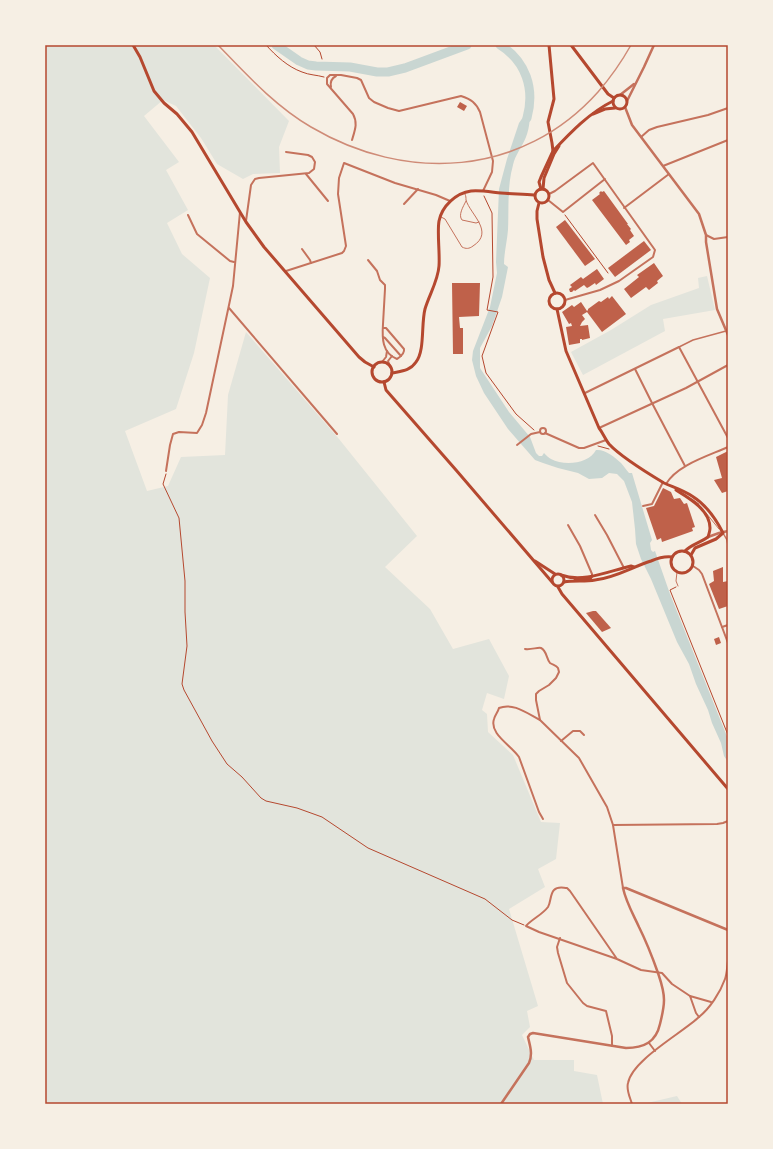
<svg xmlns="http://www.w3.org/2000/svg" width="773" height="1149" font-family="'Nunito Sans',sans-serif">
	<rect width="100%" height="100%" fill="#f6efe4"/>
	<!-- green -->
	<g fill="#e2e4dc">
		<path d="M45,45H214L289,121L279,147L280,173L253,174L243,179L217,164L201,138L176,106L163,100L144,116L179,162L166,170L188,210L167,223L182,254L210,278L194,353L176,409L125,431L147,491L168,486L181,457L225,455L228,395L246,332L339,439L417,536L385,567L430,609L453,649L489,639L509,676L504,699L487,693L482,710L487,714L488,732L513,755L541,822L560,823L556,859L538,869L545,887L509,909L538,1006L527,1011L530,1027L522,1035L534,1060H574V1071L597,1075L603,1104H45Z"/>
		<path d="M707,276L715,310L663,319L665,331L583,375L571,352L611,330L651,305L699,288L698,278Z"/>
		<path d="M677,1096L682,1104H643Z"/>
	</g>
	<!-- water -->
	<path fill="#c9d6d2" d="M530,107C530,117 530,127 526,137C522,147 515,155 513,165C507,186 509,209 508,230C507,242 504,253 504,264L508,267L502,297L492,326L480,348V368L509,412L530,437L536,453L539,456H542L544,453C546,455 549,458 551,459C564,466 589,464 596,450C605,449 615,457 621,463C624,466 626,470 629,473H632L652,540L650,543L651,550L653,552L655,551L670,594L728,739V762L724,756L721,743L712,723L708,710L696,684L689,664L677,642L651,579L641,559L636,544L635,529L632,502L624,481L617,474L609,473L602,478L589,479L578,473L558,468L543,463L535,460L508,429L484,393L476,376L472,360L473,351L490,307L497,273L496,262L499,189L507,159L519,123Z"/>
	<g fill="none" stroke-linecap="round" stroke-linejoin="round">
		<!-- river -->
		<g stroke="#c9d6d2" stroke-width="9">
			<path d="M276,45L299,61L308,65L316,66L350,67L377,72H388L405,68L467,45"/>
			<path d="M500,45C526,61 535,89 527,118"/>
		</g>
	</g>
	<!-- building -->
	<g fill="#bf614a">
		<path d="M460,102L467,106L464,111L457,107Z"/>
		<path d="M601,191L602,192L604,191L628,224H627L631,229L630,230L634,236L629,240L630,242L626,245L592,200L600,194L599,193Z"/>
		<path d="M565,220L595,259L585,266L556,227Z"/>
		<path d="M644,241L651,250L615,277L608,268Z"/>
		<path d="M654,263L663,276L657,281L658,283L649,290L646,287L631,298L624,289L639,277L637,275Z"/>
		<path d="M597,269L604,279L596,285L595,283L589,287L587,288L584,285L575,291L574,290L572,292H570L569,289L572,287L570,285L581,277L583,279Z"/>
		<path d="M452,283H480L479,316L459,317L460,328H463V354H453Z"/>
		<path d="M612,296L626,314L602,332L587,312L582,315L585,319L582,322L580,326L588,325L590,338L582,340V339H580V343L569,345L566,327L572,326L571,323L569,324L562,312L572,305L574,307L581,302L587,311L588,310V309L599,301L601,302L608,297L609,299Z"/>
		<path d="M728,451V491L722,493L714,480L722,478L716,457Z"/>
		<path d="M663,488L671,492L674,499L680,498L684,504L687,503L695,527L692,528L693,531L662,542L661,538L657,540L646,508L654,506Z"/>
		<path d="M723,567V582L728,581V606L719,609L709,584L714,581L713,571Z"/>
		<path d="M593,611H596L611,628L602,632L586,613Z"/>
		<path d="M719,637L721,643L716,645L714,639Z"/>
	</g>
	<g fill="none" stroke-linecap="round" stroke-linejoin="round">
		<!-- path -->
		<g stroke="#b5482f" stroke-width="1">
			<path d="M266,45C276,56 288,67 302,72C309,75 317,75 324,77"/>
			<path d="M314,45L320,52L322,59"/>
			<path d="M484,196L492,213L493,277L487,310L498,312L482,356L486,373L516,414L534,430"/>
			<path d="M565,215L608,273"/>
			<path d="M598,446L609,449"/>
			<path d="M166,474L163,484L179,518L185,581V612L187,646L182,684L184,690L212,741L227,764L242,777L261,798L266,801L297,808L322,817L368,848L485,899L512,920L524,925"/>
			<path d="M676,587L670,590L728,735"/>
		</g>
		<!-- service -->
		<g stroke="#c5725c" stroke-width="1">
			<path d="M466,201C463,207 458,215 462,220L476,223L479,222"/>
			<path d="M441,217L445,219L462,247C466,249 469,249 473,246C495,232 470,214 466,200C466,198 466,196 465,194"/>
			<path d="M692,499L699,504"/>
			<path d="M706,513L719,529"/>
			<path d="M677,572L676,581L678,586"/>
		</g>
		<!-- pedestrian -->
		<g stroke="#c5725c" stroke-width="1.5">
			<path d="M679,347L693,340L726,331"/>
			<path d="M723,533L727,540L728,545"/>
		</g>
		<!-- minor -->
		<g stroke="#c5725c" stroke-width="2">
			<path d="M331,87C330,82 332,78 336,76"/>
			<path d="M641,137L649,130L657,127L708,115L728,108"/>
			<path d="M352,140C355,130 358,123 353,114L327,84V78L330,75H341L357,78L361,80L369,98L374,102L388,108L399,111L461,96C471,99 476,103 480,112L493,161L492,172L483,191"/>
			<path d="M663,166L728,140"/>
			<path d="M306,174L328,201"/>
			<path d="M549,194L555,191L593,163L655,250L653,257L619,281L600,290L565,300"/>
			<path d="M548,200L563,212L605,179"/>
			<path d="M404,204L418,189"/>
			<path d="M624,208L669,174"/>
			<path d="M188,215L197,234L230,261L234,262"/>
			<path d="M246,221L251,185L255,179L259,178L309,173L314,169L315,162L312,157L308,155L286,152"/>
			<path d="M706,235L714,239L728,237"/>
			<path d="M302,249L310,260L311,263"/>
			<path d="M368,260L377,271L380,280L385,285V289L383,324C382,338 382,353 397,359C400,357 405,354 404,349L386,328H383"/>
			<path d="M286,271L342,253L344,251L346,246L338,194L339,178L344,163L395,183L436,195L450,201"/>
			<path d="M229,308L337,434"/>
			<path d="M383,337L385,338L401,356"/>
			<path d="M382,362L386,357L387,351"/>
			<path d="M390,366L388,361L392,356"/>
			<path d="M635,369L652,403L685,466"/>
			<path d="M585,393L679,347L728,438"/>
			<path d="M599,428L686,388L728,365"/>
			<circle cx="543" cy="431" r="3"/>
			<path d="M545,433L579,448H584L606,440"/>
			<path d="M517,445L531,434L540,432"/>
			<path d="M166,471L170,445L173,434L179,432L197,433L202,425L206,413L229,305L233,286L240,212"/>
			<path d="M666,484C677,465 708,456 728,447"/>
			<path d="M643,506L652,504L663,482"/>
			<path d="M595,515L607,535L624,568"/>
			<path d="M568,525L580,546L592,574V576"/>
			<path d="M693,566L699,570L702,574L728,643"/>
			<path d="M722,627L728,625"/>
			<path d="M525,649C531,650 538,647 541,648C547,651 546,658 550,663C553,665 556,665 558,668L559,672L556,678L549,685L539,691L536,694V700L540,720L579,758L607,807L613,825"/>
			<path d="M540,720C528,714 513,702 499,708C498,712 495,715 494,719C489,734 511,745 519,757L539,812L543,819"/>
			<path d="M561,741L573,731H580L584,735"/>
			<path d="M623,888L613,825L717,824L723,823L728,821"/>
			<path d="M560,938L557,947L558,953L567,983L583,1003L587,1006L606,1011L612,1036V1046"/>
			<path d="M617,959L570,891L567,888C563,888 558,886 554,890C550,894 551,902 548,907C542,915 532,919 526,926L539,932L617,959L641,970L662,973L672,984L690,996"/>
			<path d="M699,1017L696,1013L690,996L711,1002"/>
			<path d="M649,1043L655,1051"/>
			<path d="M632,1104C630,1097 626,1090 628,1083C632,1060 682,1033 699,1017C710,1008 720,993 725,979C727,974 727,967 728,961"/>
		</g>
		<!-- tertiary -->
		<g stroke="#c5725c" stroke-width="2.5">
			<path d="M620,95L634,84"/>
			<path d="M627,101L644,67L654,45"/>
			<path d="M625,107L632,125L699,214L706,235V242L717,309L728,335"/>
			<path d="M708,537L719,533L728,531"/>
			<path d="M501,1104L529,1063C533,1054 530,1046 528,1037L530,1034L533,1033L626,1048C644,1048 656,1042 660,1024C662,1016 664,1008 664,1000C664,990 661,982 658,973C652,956 647,943 639,927C633,914 626,902 623,888H626L728,930"/>
		</g>
		<!-- secondary -->
		<g stroke="#b5482f" stroke-width="3">
			<path d="M133,45L140,57L154,91L164,103L177,114L192,132L246,222L264,247L359,357L365,362L374,367"/>
			<path d="M571,45L608,94L614,98"/>
			<circle cx="620" cy="102" r="7"/>
			<path d="M593,114L605,109L615,108"/>
			<path d="M553,151C571,132 589,113 613,101"/>
			<circle cx="542" cy="196" r="7"/>
			<path d="M541,189L539,182L541,177L553,151L552,143L548,122L554,99L549,45"/>
			<path d="M543,189L544,178L554,154L559,146"/>
			<path d="M539,203L537,211V219L543,257L549,280L555,293"/>
			<circle cx="557" cy="301" r="8"/>
			<path d="M557,309L566,351L599,428C603,433 605,439 609,444C621,457 649,474 664,483C673,487 683,490 692,496C705,504 716,519 723,533L716,539L695,548L691,555"/>
			<circle cx="382" cy="372" r="10"/>
			<path d="M392,373C402,371 410,371 416,362C425,351 421,324 425,309C429,295 438,281 439,266C440,253 437,233 439,221C442,206 456,193 471,191C480,190 491,192 501,193C512,194 523,194 534,195"/>
			<path d="M384,382L386,390L456,470L552,582"/>
			<path d="M676,490C689,498 710,510 710,528C710,531 709,534 708,537C700,543 692,544 685,551"/>
			<circle cx="682" cy="562" r="11"/>
			<path d="M535,561L555,574"/>
			<circle cx="558" cy="580" r="6"/>
			<path d="M561,575C583,583 609,571 631,566L634,567"/>
			<path d="M575,580L590,579L592,576"/>
			<path d="M564,582C574,580 585,582 595,580C615,578 632,567 651,561C658,558 664,556 672,557"/>
			<path d="M558,587L562,594L728,789"/>
		</g>
		<!-- rail -->
		<path stroke="#cf8b77" stroke-width="1.5" d="M218,45C247,75 275,106 311,127C406,183 522,177 598,92C611,77 622,61 631,45"/>
	</g>
	<!-- border -->
	<rect width="773" height="1149" fill="none" stroke="#f6efe4" stroke-width="92"/>
	<rect x="46" y="46" width="681" height="1057" fill="none" stroke="#b5482f" stroke-width="1.5"/>
</svg>
